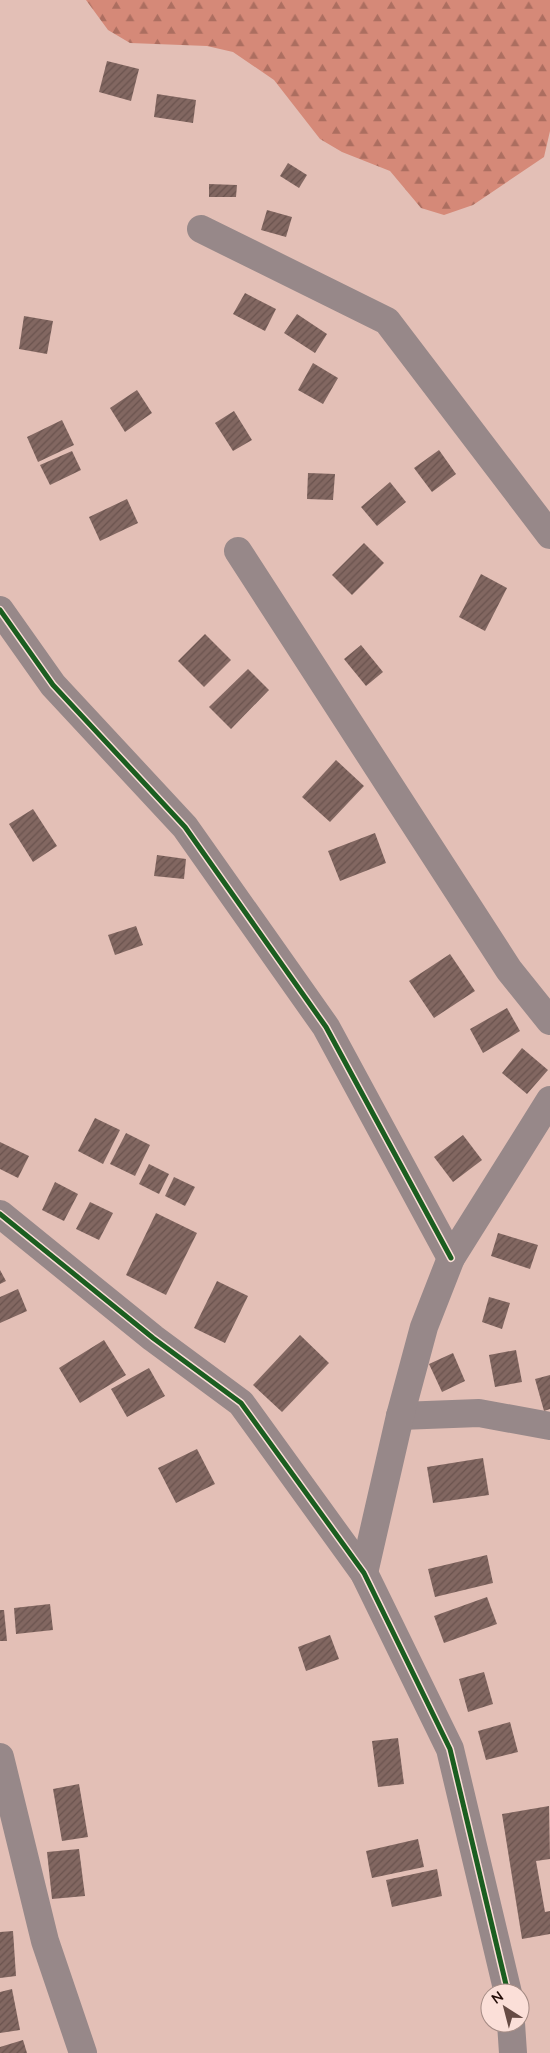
<svg xmlns="http://www.w3.org/2000/svg" width="550" height="2053" font-family="'Nunito Sans',sans-serif">
	<defs>
		<pattern id="forest-firs" width="22" height="20" patternUnits="userSpaceOnUse" patternTransform="scale(1.25)"><rect width="22" height="20" fill="#d58978"/><path d="M5 1l3.5 6h-7zM16 11l3.5 6h-7z" fill="#ac6e60"/></pattern>
		<pattern id="building-hatch" width="6" height="6" patternUnits="userSpaceOnUse" patternTransform="scale(1.25)"><rect width="6" height="6" fill="#826761"/><path d="M-1 1l2-2M0 6l6-6M5 7l2-2" fill="none" stroke="#6a534e"/></pattern>
	</defs>
	<rect width="100%" height="100%" fill="#e3bfb6"/>
	<!-- forest -->
	<path fill="url(#forest-firs)" d="M86,0H550V131L544,157L473,205L444,215L421,208L390,171L342,152L320,139L274,80L233,52L207,46L130,43L108,30Z"/>
	<!-- building -->
	<g fill="url(#building-hatch)">
		<path d="M107,61L139,69L131,101L99,92Z"/>
		<path d="M157,94L196,100L193,123L154,117Z"/>
		<path d="M288,163L307,175L299,188L280,176Z"/>
		<path d="M209,184L237,185L236,197H209Z"/>
		<path d="M267,210L292,217L286,237L261,230Z"/>
		<path d="M245,293L276,309L265,331L233,314Z"/>
		<path d="M297,314L327,334L315,353L284,333Z"/>
		<path d="M24,316L53,321L47,354L19,349Z"/>
		<path d="M313,363L338,378L323,404L298,390Z"/>
		<path d="M137,390L152,413L125,432L110,408Z"/>
		<path d="M234,411L252,440L233,451L215,423Z"/>
		<path d="M62,420L74,445L38,462L27,437Z"/>
		<path d="M439,450L456,474L432,492L414,468Z"/>
		<path d="M72,451L81,470L50,485L40,465Z"/>
		<path d="M308,473L335,474L333,500L307,499Z"/>
		<path d="M390,482L406,502L377,526L361,507Z"/>
		<path d="M127,499L138,523L100,541L89,517Z"/>
		<path d="M364,543L384,563L352,595L332,575Z"/>
		<path d="M481,574L507,588L485,631L459,617Z"/>
		<path d="M205,634L231,660L204,687L178,661Z"/>
		<path d="M361,645L383,672L366,686L344,659Z"/>
		<path d="M248,669L269,690L231,729L209,707Z"/>
		<path d="M336,760L364,786L330,822L302,797Z"/>
		<path d="M33,809L57,846L33,862L9,824Z"/>
		<path d="M375,833L386,863L340,881L328,851Z"/>
		<path d="M157,855L186,859L184,879L154,876Z"/>
		<path d="M136,926L143,945L115,955L108,935Z"/>
		<path d="M450,954L475,991L434,1018L409,981Z"/>
		<path d="M507,1008L520,1031L483,1053L470,1029Z"/>
		<path d="M522,1048L548,1070L527,1094L502,1073Z"/>
		<path d="M95,1118L120,1130L103,1164L78,1151Z"/>
		<path d="M126,1133L150,1145L135,1176L110,1164Z"/>
		<path d="M463,1135L482,1160L453,1182L434,1157Z"/>
		<path d="M0,1142L29,1156L18,1178L0,1169Z"/>
		<path d="M149,1164L169,1174L159,1194L139,1184Z"/>
		<path d="M174,1177L195,1187L185,1206L165,1196Z"/>
		<path d="M55,1182L78,1194L64,1221L42,1210Z"/>
		<path d="M90,1202L113,1213L99,1240L76,1229Z"/>
		<path d="M156,1213L197,1233L166,1295L126,1275Z"/>
		<path d="M498,1233L538,1245L530,1269L491,1256Z"/>
		<path d="M0,1270L6,1281L0,1284Z"/>
		<path d="M217,1281L248,1296L225,1343L194,1328Z"/>
		<path d="M18,1289L27,1311L0,1323V1297Z"/>
		<path d="M489,1297L510,1303L502,1329L482,1322Z"/>
		<path d="M300,1335L329,1363L282,1412L253,1385Z"/>
		<path d="M104,1340L126,1375L80,1403L59,1368Z"/>
		<path d="M516,1350L522,1382L495,1387L489,1355Z"/>
		<path d="M453,1353L465,1381L442,1392L429,1364Z"/>
		<path d="M149,1368L165,1396L127,1417L111,1389Z"/>
		<path d="M550,1375V1409L544,1411L535,1379Z"/>
		<path d="M197,1449L215,1484L176,1503L158,1468Z"/>
		<path d="M483,1458L489,1495L433,1503L427,1467Z"/>
		<path d="M487,1555L493,1583L435,1597L428,1569Z"/>
		<path d="M487,1597L497,1624L444,1643L434,1616Z"/>
		<path d="M50,1604L53,1630L16,1634L14,1608Z"/>
		<path d="M0,1610H4L7,1641H0Z"/>
		<path d="M330,1635L339,1659L306,1671L298,1647Z"/>
		<path d="M484,1672L493,1704L468,1712L459,1679Z"/>
		<path d="M510,1722L518,1752L486,1760L478,1731Z"/>
		<path d="M398,1738L404,1784L378,1787L372,1741Z"/>
		<path d="M79,1784L88,1837L62,1841L53,1789Z"/>
		<path d="M549,1806L550,1859L536,1861L545,1912L550,1911V1934L522,1939L502,1814Z"/>
		<path d="M418,1839L424,1867L372,1878L366,1851Z"/>
		<path d="M79,1849L85,1896L52,1899L47,1852Z"/>
		<path d="M437,1869L442,1896L392,1907L386,1880Z"/>
		<path d="M13,1931L16,1976L0,1978V1932Z"/>
		<path d="M12,1989L20,2030L0,2033V1992Z"/>
		<path d="M23,2040L27,2053H0V2047Z"/>
	</g>
	<g fill="none" stroke-linecap="round" stroke-linejoin="round">
		<!-- minor -->
		<g stroke="#978889" stroke-width="28">
			<path d="M201,229L387,321L550,535"/>
			<path d="M238,551L509,970L550,1021"/>
			<path d="M0,610L53,685L185,827L326,1027L451,1258"/>
			<path d="M0,1214L153,1338L241,1403L364,1573L450,1749L508,1993"/>
			<path d="M400,1416L479,1413L550,1426"/>
			<path d="M364,1573L400,1416L424,1327L451,1258L550,1100"/>
			<path d="M0,1757L45,1941L83,2053"/>
			<path d="M511,2023L513,2053"/>
		</g>
		<!-- cycleway casing -->
		<g stroke="#fbdfd8" stroke-width="8">
			<g id="cycleway">
				<path d="M0,610L53,685L185,827L326,1027L451,1258"/>
				<path d="M0,1214L153,1338L241,1403L364,1573L450,1749L508,1993"/>
			</g>
		</g>
		<!-- cycleway -->
		<use href="#cycleway" stroke="#1b5e20" stroke-width="5"/>
	</g>
	<!-- north arrow -->
	<g transform="translate(505 2008) rotate(324)"><circle r="24" fill="#fbdfd8" stroke="#a48b84"/>
	<path d="M0-4L9 19L0 12L-9 19Z" fill="#664b44"/>
	<text y="-8" font-size="14" font-weight="bold" text-anchor="middle" fill="#220c07">N</text>
	</g>
</svg>
